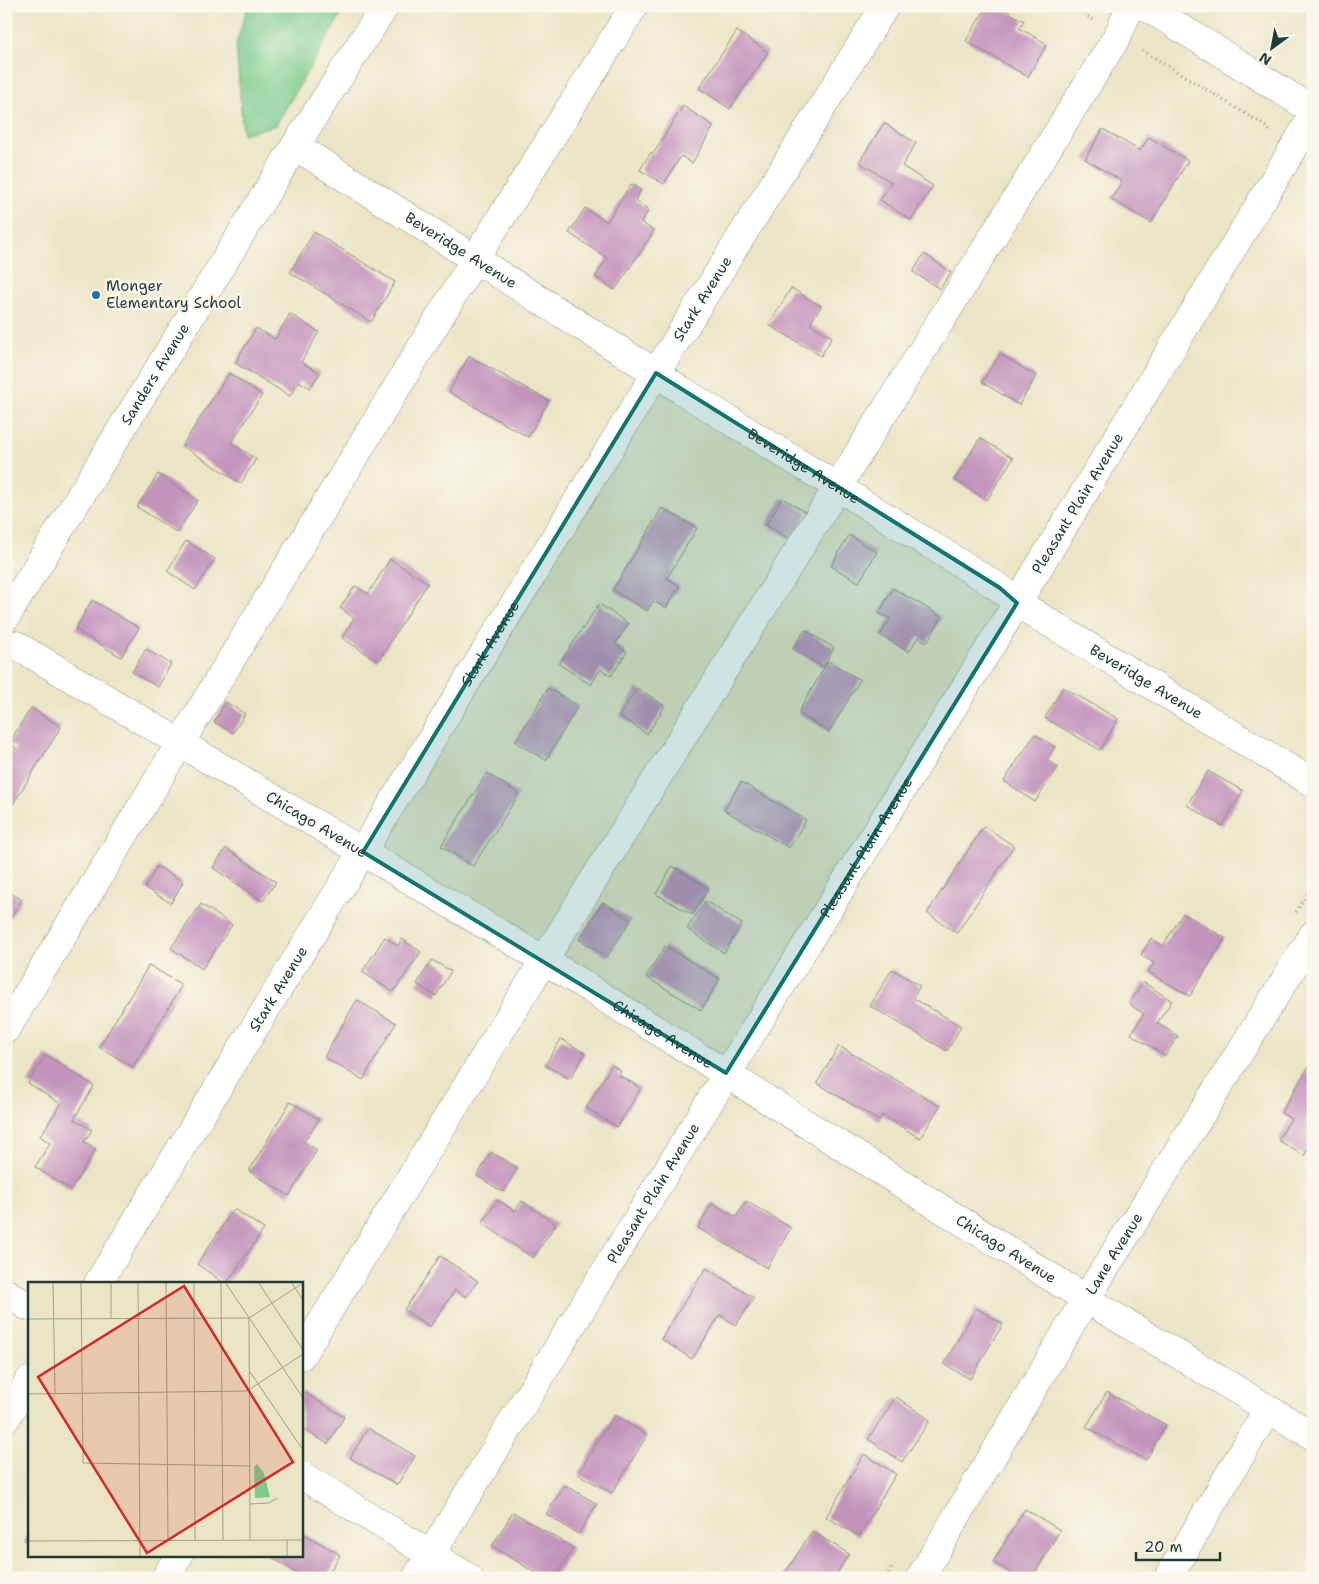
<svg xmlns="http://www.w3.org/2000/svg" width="1319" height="1584" font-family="'Shantell Sans',sans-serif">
	<rect width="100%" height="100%" fill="#fbf7ec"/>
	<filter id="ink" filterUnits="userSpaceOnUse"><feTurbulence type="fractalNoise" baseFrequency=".02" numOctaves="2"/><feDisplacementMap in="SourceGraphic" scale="10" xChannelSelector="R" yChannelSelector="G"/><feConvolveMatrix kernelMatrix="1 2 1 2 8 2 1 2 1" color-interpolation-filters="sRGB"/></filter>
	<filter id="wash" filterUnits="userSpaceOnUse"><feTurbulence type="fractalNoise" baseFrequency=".0096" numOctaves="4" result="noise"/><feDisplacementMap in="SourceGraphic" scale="20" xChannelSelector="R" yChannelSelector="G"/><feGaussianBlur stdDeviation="1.12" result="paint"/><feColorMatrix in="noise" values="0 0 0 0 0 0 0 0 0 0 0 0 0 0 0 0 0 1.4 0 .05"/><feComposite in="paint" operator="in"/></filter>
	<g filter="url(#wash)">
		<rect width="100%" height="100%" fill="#ebe5c6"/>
		<!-- green -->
		<path fill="#7acc8d" stroke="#4c8460" d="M248,6H346L276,125L243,134L236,44Z"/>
		<g id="blocks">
			<!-- building -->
			<g fill="#c293bc">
				<path d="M794,6H809L804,13Z"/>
				<path d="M987,6H998L1024,21L1019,28L1047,44L1028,77L966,41Z"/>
				<path d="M737,31L768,52L730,109L699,88Z"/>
				<path d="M683,106L714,126L692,163L681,156L664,184L640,170L651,152L653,154Z"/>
				<path d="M884,123L916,143L902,166L933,186L911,220L880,200L891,182L859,162Z"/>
				<path d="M1103,129L1140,151L1149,137L1188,161L1151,223L1111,199L1122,181L1085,159Z"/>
				<path d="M631,184L641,190L635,200L649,210L641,222L654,231L615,290L595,277L607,258L569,233L585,208L607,222Z"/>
				<path d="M314,232L395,282L371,322L290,272Z"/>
				<path d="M924,254L951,272L940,289L913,272Z"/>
				<path d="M791,288L821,306L810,324L832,337L821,356L769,325Z"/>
				<path d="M290,314L319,332L301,362L320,373L310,388L299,381L290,396L235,363L256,328L275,339Z"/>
				<path d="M1000,354L1036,376L1019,405L982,382Z"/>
				<path d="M469,356L549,401L528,437L449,392Z"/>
				<path d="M229,373L262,395L231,443L256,459L241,483L182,446Z"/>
				<path d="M980,438L1013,458L987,500L954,480Z"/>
				<path d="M158,474L198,500L177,533L137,507Z"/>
				<path d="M782,498L807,513L791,540L766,525Z"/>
				<path d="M662,508L697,528L667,578L680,586L666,608L653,601L647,611L613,590Z"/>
				<path d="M849,535L877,552L859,582L831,566Z"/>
				<path d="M186,541L215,559L195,590L167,571Z"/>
				<path d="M390,559L428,583L378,661L342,638L354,618L340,608L355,586L368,594Z"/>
				<path d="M893,588L942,617L927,642L918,637L909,652L880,635L890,619L879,613Z"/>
				<path d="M92,600L139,628L121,657L75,629Z"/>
				<path d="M599,604L629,624L615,644L627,652L611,676L601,669L591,685L559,664Z"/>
				<path d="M805,630L834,648L823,667L793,649Z"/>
				<path d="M146,649L171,664L158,687L132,672Z"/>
				<path d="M828,661L860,680L829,732L798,713Z"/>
				<path d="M1063,687L1118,719L1100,750L1045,718Z"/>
				<path d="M548,688L578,706L546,760L515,742Z"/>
				<path d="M637,688L665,706L647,734L619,716Z"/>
				<path d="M226,702L245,714L233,733L214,722Z"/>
				<path d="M31,708L61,727L13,804L6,799V764L16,748L9,743Z"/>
				<path d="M1035,734L1055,747L1047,760L1058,767L1035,802L1004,781Z"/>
				<path d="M1208,771L1243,791L1222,826L1187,805Z"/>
				<path d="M487,773L519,794L473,866L441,846Z"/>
				<path d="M741,782L806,820L789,848L724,810Z"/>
				<path d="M984,826L1014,846L957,933L927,913Z"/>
				<path d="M226,848L276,882L263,901L213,868Z"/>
				<path d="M157,866L183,882L171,903L145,888Z"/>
				<path d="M672,866L709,888L693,915L656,894Z"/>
				<path d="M6,890L22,900L6,924Z"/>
				<path d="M705,901L742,924L724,953L687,929Z"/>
				<path d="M603,902L631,920L607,957L579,939Z"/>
				<path d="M201,904L232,925L202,969L171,948Z"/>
				<path d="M1183,913L1225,938L1190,996L1148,972L1154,963L1141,955L1151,938L1163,946Z"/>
				<path d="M385,937L398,946L402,939L421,952L393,992L362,972Z"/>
				<path d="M665,946L720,979L701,1010L646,977Z"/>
				<path d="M432,960L451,971L436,996L417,984Z"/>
				<path d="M149,965L182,985L133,1067L99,1047Z"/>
				<path d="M892,969L920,986L913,998L961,1026L947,1051L870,1006Z"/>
				<path d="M1143,982L1172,1001L1157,1023L1178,1036L1165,1056L1131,1034L1144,1014L1129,1004Z"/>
				<path d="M357,1000L396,1023L363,1080L324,1057Z"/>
				<path d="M561,1039L585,1053L570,1079L545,1065Z"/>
				<path d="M839,1046L940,1106L920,1138L882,1115L879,1121L817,1083Z"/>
				<path d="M46,1055L94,1086L74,1119L92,1130L84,1142L96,1149L71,1190L35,1167L50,1143L40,1136L61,1104L28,1083Z"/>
				<path d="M1310,1064L1313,1065V1140L1304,1156L1278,1140L1291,1119L1281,1113Z"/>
				<path d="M612,1065L621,1071L618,1075L641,1088L617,1127L586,1108Z"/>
				<path d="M290,1102L319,1119L304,1142L317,1150L289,1196L249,1171Z"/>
				<path d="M491,1152L518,1168L503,1192L477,1176Z"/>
				<path d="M498,1200L515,1211L522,1201L556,1224L533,1258L482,1223Z"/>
				<path d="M746,1201L791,1228L767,1268L698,1228L712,1203L736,1217Z"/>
				<path d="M234,1209L264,1229L227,1283H224L197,1264Z"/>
				<path d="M440,1256L478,1281L466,1297L455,1290L430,1327L404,1310Z"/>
				<path d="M706,1268L754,1298L736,1325L720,1315L692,1359L661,1339Z"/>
				<path d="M976,1308L1003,1324L970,1379L944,1364Z"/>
				<path d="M304,1392L344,1417L328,1444L301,1428V1397Z"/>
				<path d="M1107,1392L1166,1425L1146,1460L1086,1427Z"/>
				<path d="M896,1397L930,1420L902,1462L868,1439Z"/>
				<path d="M614,1415L647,1435L612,1493L578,1474Z"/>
				<path d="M368,1428L415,1456L397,1485L350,1458Z"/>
				<path d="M864,1454L896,1474L859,1536L826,1517Z"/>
				<path d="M565,1485L597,1504L578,1534L546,1514Z"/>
				<path d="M1025,1509L1060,1530L1032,1578H1019L993,1562Z"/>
				<path d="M513,1512L573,1548L555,1578H544L492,1546Z"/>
				<path d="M812,1531L849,1554L834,1578H782Z"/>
				<path d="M29,1532V1543L24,1540Z"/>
				<path d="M301,1532L340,1555L326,1578H305L268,1555H301Z"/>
			</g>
		</g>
	</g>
	<g filter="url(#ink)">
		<use href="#blocks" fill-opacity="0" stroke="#85917d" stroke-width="1"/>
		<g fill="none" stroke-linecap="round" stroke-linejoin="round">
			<!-- minor casing -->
			<g stroke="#85917d" stroke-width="29">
				<g id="minor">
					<path d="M1145,6L1313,110"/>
					<path id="s1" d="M295,146L656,373L681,390L1000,588L1017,603L1313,783"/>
					<path id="s2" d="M6,617L295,146L385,6"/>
					<path id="s3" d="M6,645H16L544,960L1086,1299L1313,1436"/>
					<path d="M6,1029L475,259L634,6"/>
					<path id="s4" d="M98,1283L656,373L885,6"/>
					<path d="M6,1293L29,1307"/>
					<path d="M301,1356L544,960L1118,35L1130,6"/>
					<path d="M6,1418L29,1381"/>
					<path d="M301,1475L469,1578"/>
					<path d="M165,1578L179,1555"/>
					<path id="s5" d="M416,1578L1017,603L1313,116"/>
					<path id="s6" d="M920,1578L1086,1299L1313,935"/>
					<path d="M1168,1578L1268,1409"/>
				</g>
			</g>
			<!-- path -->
			<g stroke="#85917d" stroke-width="3" stroke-dasharray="1 4" stroke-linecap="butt">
				<path d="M1071,6L1094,20"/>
				<path d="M1142,50L1264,125L1271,132"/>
				<path d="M1296,912L1313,885"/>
				<path d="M886,1578L893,1566"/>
			</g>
			<!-- minor -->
			<use href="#minor" stroke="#fff" stroke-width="28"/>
		</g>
	</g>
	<!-- marked area -->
	<path fill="#0f766e" fill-opacity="0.2" stroke="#0f766e" stroke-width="4" stroke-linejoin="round" d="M656,373L1000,588L1017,603L726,1073L363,852Z"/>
	<!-- markers -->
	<circle fill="#1f6fb2" stroke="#fbf7ec" stroke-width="2" cx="96" cy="295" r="5"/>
	<g text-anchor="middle" stroke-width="5" stroke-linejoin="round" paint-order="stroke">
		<!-- street labels -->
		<g font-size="15" fill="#1f3d34" stroke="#fbf7ec">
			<text dy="5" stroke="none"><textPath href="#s1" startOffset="196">Beveridge Avenue</textPath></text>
			<text dy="5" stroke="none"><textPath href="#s4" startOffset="1155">Stark Avenue</textPath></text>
			<text dy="5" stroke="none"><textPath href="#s2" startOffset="285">Sanders Avenue</textPath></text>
			<text dy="5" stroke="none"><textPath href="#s1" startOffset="601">Beveridge Avenue</textPath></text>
			<text dy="5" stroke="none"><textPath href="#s5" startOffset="1262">Pleasant Plain Avenue</textPath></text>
			<text dy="5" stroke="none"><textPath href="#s4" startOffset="750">Stark Avenue</textPath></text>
			<text dy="5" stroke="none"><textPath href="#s1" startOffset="1006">Beveridge Avenue</textPath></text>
			<text dy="5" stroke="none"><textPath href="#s3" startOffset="360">Chicago Avenue</textPath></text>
			<text dy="5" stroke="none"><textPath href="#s5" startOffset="858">Pleasant Plain Avenue</textPath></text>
			<text dy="5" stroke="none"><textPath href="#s4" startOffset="345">Stark Avenue</textPath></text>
			<text dy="5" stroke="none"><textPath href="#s3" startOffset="765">Chicago Avenue</textPath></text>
			<text dy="5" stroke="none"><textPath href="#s5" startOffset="452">Pleasant Plain Avenue</textPath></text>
			<text dy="5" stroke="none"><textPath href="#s3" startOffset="1170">Chicago Avenue</textPath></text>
			<text dy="5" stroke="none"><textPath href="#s6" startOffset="378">Lane Avenue</textPath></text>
		</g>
		<!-- poi labels -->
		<g font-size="15" fill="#1f3d34" stroke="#fbf7ec" text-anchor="start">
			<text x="106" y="291">Monger<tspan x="106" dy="17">Elementary School</tspan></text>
		</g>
	</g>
	<!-- overview -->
	<g transform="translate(28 1282)">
		<rect width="275" height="275" fill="#ebe5c6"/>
		<path d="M229,182L236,191L242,215L227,216L226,185Z" fill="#7acc8d"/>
		<path fill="none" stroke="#99a28c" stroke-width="1" d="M25,0L27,111M53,0L55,181L223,184M83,0V37M110,0L112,275M138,0L140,258M166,0L167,258M193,0L195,258M197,0L275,116M230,0L275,68M263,0L275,18M221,36L222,258M0,37L221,36L275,1M222,90L275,168M0,112L219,109L275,72M222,222L241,221L249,216M0,224L1,259M259,258V275M0,259L275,258"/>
		<path fill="#d62828" fill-opacity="0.15" stroke="#d62828" stroke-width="2.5" d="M156,4L265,180L119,271L10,95Z"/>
		<rect width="275" height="275" fill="none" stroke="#1f3d34" stroke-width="2.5"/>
	</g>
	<!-- margin -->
	<rect width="1319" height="1584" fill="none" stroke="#fbf7ec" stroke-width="25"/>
	<!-- north arrow -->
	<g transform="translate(1272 48) rotate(212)" stroke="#fbf7ec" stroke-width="4" paint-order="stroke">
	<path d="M0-4L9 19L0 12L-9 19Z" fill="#1f3d34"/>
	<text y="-8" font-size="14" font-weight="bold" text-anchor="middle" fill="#1f3d34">N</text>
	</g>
	<!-- scale -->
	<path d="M1136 1552v8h84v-8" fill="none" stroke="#1f3d34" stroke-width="2.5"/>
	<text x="1144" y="1552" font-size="15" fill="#1f3d34" stroke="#fbf7ec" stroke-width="4" paint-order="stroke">20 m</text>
</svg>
